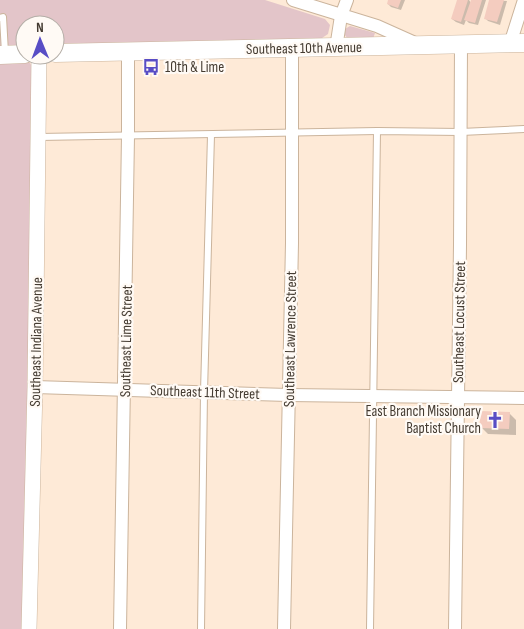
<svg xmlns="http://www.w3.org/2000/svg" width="524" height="629" font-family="'Sofia Sans Condensed',sans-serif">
	<rect width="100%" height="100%" fill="#feead7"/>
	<!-- green -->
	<g fill="#e3c5c9">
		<path d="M0,0H265L325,19L330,25L328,34L319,40L55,45V25H25V46H0Z"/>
		<path d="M350,26L375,33L373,39H348L344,34L345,29Z"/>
		<path d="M0,62H29L32,66L34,72L22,629H0Z"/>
	</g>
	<!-- shadow -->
	<g fill="#0003">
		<path d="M389,0H405L401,10L391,7L388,4Z"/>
		<path d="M458,0H469L471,3L472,0H486L478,25L469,23L466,20L464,25L456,22L452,19Z"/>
		<path d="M491,0L507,1L500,25L488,21L485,18Z"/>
		<path d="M509,413L516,420V435L488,434L481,427Z"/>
	</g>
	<!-- building -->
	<g fill="#f4ccbf">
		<path d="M388,0H401L398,8L387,4Z"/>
		<path d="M457,0H468L461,22L451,19Z"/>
		<path d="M471,0H482L475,23L464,20Z"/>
		<path d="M489,0H504L497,22L484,19Z"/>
		<path d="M480,411L510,412L509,429L480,428Z"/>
	</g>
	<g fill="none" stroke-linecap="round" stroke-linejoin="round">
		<!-- service casing -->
		<g stroke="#cbb49c" stroke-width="8">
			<g id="service">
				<path d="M0,18L3,17L5,53"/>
				<path d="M39,137L377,131"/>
				<path d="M201,629L204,392L211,135"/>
				<path d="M370,629L377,131L461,132L524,129"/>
			</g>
		</g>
		<!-- minor casing -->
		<g stroke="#cbb49c" stroke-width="14">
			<g id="minor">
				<path d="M293,0L377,26L415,43"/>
				<path d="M510,44L524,0"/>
				<path d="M336,48L341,16L347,0"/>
				<path d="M35,387L288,395L524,398"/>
				<path d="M120,629L128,136V52"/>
				<path d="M284,629L292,243V48"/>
				<path d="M455,629L460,245L461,45"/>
			</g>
		</g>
		<!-- tertiary casing -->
		<g stroke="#cbb49c" stroke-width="16">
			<path id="tertiary" d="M29,629L35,387L39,55"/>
		</g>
		<!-- secondary casing -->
		<g stroke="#cbb49c" stroke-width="19">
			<g id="secondary">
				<path d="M55,53L524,43"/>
				<path d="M0,55L25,54"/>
			</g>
		</g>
		<!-- service -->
		<use href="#service" stroke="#fff" stroke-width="6"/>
		<!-- minor -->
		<use href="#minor" stroke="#fff" stroke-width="12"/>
		<!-- tertiary -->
		<use href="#tertiary" stroke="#fff" stroke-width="15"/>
		<!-- secondary -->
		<use href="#secondary" stroke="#fff" stroke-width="18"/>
	</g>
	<!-- icons -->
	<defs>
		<g id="bus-bare" transform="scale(1.35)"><path d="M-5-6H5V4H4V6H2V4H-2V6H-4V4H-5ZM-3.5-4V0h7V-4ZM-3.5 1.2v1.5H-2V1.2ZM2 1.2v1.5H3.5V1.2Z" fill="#584dc5" stroke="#fffaf5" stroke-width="2.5" paint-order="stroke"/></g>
		<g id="church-bare" transform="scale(1.35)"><path d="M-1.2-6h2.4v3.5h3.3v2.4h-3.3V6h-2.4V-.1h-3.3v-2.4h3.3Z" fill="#584dc5" stroke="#fffaf5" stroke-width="2.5" paint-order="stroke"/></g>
	</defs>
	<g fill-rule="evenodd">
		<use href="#bus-bare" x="151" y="67"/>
		<use href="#church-bare" x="495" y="420"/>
	</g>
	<g text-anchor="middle" stroke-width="4.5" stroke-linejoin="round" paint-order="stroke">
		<!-- street labels -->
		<g font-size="15" fill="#443b31" stroke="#fffaf5">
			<text transform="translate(304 48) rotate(-1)" y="5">Southeast 10th Avenue</text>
			<text transform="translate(459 322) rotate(-89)" y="5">Southeast Locust Street</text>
			<text transform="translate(290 339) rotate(-89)" y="5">Southeast Lawrence Street</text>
			<text transform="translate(126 341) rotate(-89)" y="5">Southeast Lime Street</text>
			<text transform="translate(36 342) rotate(-89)" y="5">Southeast Indiana Avenue</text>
			<text transform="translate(205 392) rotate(2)" y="5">Southeast 11th Street</text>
		</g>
		<!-- poi labels -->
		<g font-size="15" fill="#443b31" stroke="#fffaf5" text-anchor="start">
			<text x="165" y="72">10th &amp; Lime</text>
			<text x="481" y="416" text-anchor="end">East Branch Missionary<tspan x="481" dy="17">Baptist Church</tspan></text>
		</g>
	</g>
	<!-- north arrow -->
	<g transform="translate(40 40) rotate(359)"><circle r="24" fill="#fffaf5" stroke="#b4aea7"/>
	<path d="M0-4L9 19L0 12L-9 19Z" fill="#584dc5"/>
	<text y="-8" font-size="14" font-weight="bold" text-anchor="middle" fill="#443b31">N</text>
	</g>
</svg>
